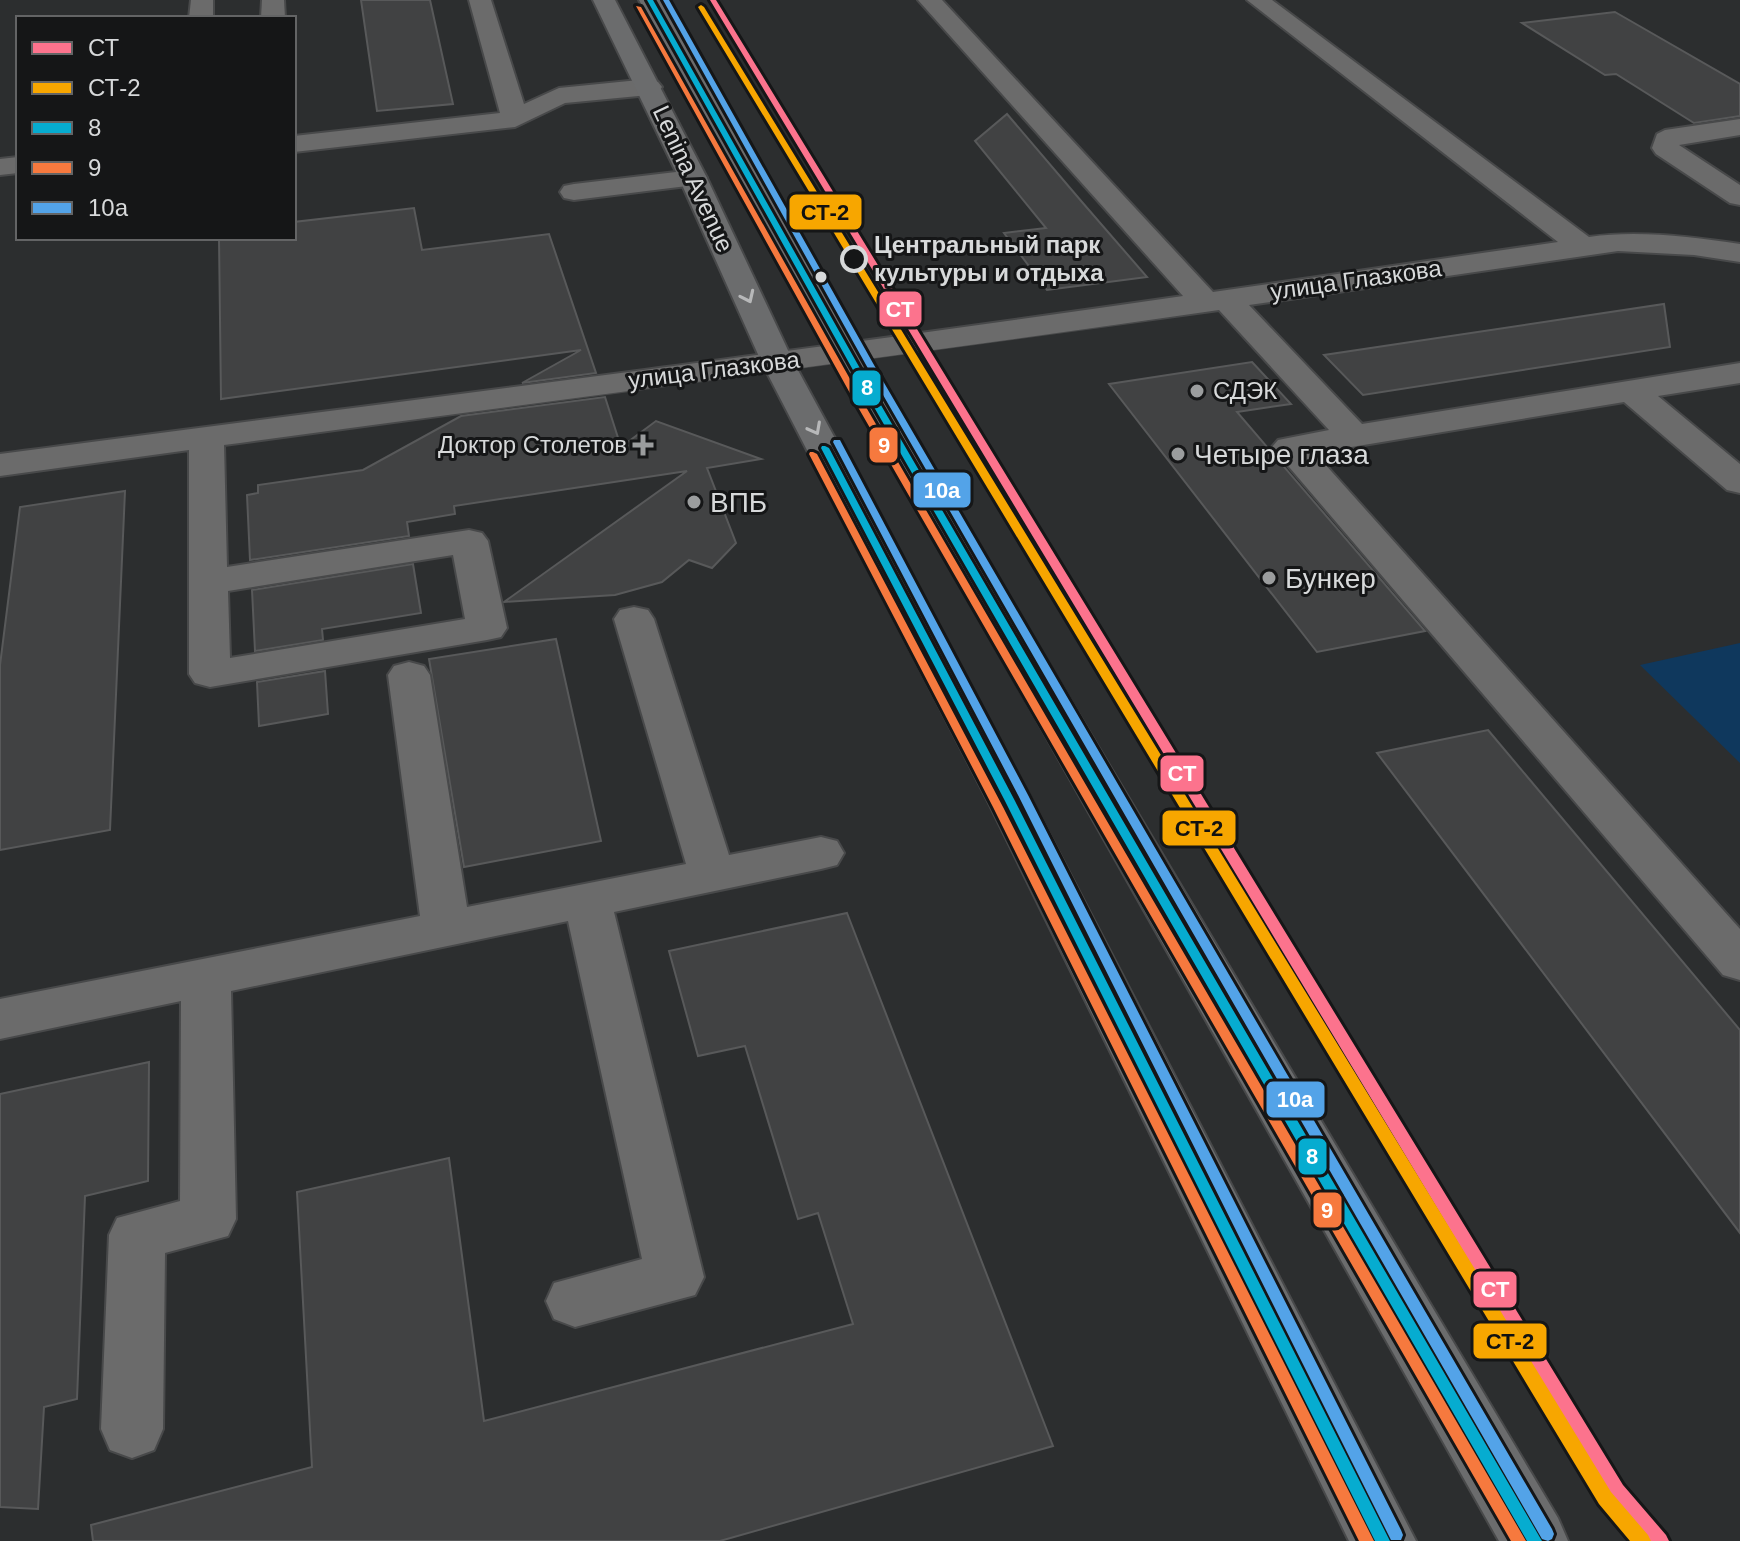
<svg xmlns="http://www.w3.org/2000/svg" width="1740" height="1541" font-family="Arial,sans-serif">
	<rect width="100%" height="100%" fill="#2c2e2f"/>
	<!-- green -->
	<path fill="#0f385d" d="M1740,643V763L1640,665Z"/>
	<!-- building -->
	<g fill="#414243" stroke="#58595a" stroke-width="2">
		<path d="M361,0H430L453,104L377,111Z"/>
		<path d="M1615,12L1740,84V116L1694,123L1616,74L1605,75L1522,23Z"/>
		<path d="M1007,114L1082,202L1147,277L1047,290L1004,233L1046,228L975,141Z"/>
		<path d="M414,208L422,250L549,234L596,373L522,383L581,350L221,399L219,238H294V222Z"/>
		<path d="M1664,304L1670,347L1363,395L1324,355Z"/>
		<path d="M1252,362L1291,404L1237,412L1425,631L1317,652L1109,384Z"/>
		<path d="M605,397L621,447L656,421L761,459L707,468L736,543L712,568L689,560L662,582L615,595L504,602L687,471L454,506L455,514L407,522L409,536L250,560L247,495L258,493V485L363,470L461,416Z"/>
		<path d="M125,491L110,830L0,850V665L20,507Z"/>
		<path d="M413,564L421,613L322,629L323,640L255,651L252,590Z"/>
		<path d="M556,639L601,841L464,867L429,659Z"/>
		<path d="M325,671L328,714L259,726L257,682Z"/>
		<path d="M1488,730L1740,1030V1233L1377,753Z"/>
		<path d="M847,913L1053,1446L720,1541H93L91,1525L312,1467L297,1192L449,1158L484,1421L853,1324L818,1213L798,1219L745,1046L698,1056L669,951Z"/>
		<path d="M149,1062L148,1181L85,1196L77,1399L44,1407L38,1509L0,1507V1094Z"/>
	</g>
	<g fill="none" stroke-linecap="round" stroke-linejoin="round">
		<!-- minor casing -->
		<g stroke="#48494a" stroke-width="4">
			<g id="minor">
				<path d="M191,0H213V18H189Z"/>
				<path d="M262,0H284L285,18H261Z"/>
				<path d="M469,0H491L524,104L559,88L649,79L658,82L662,87L658,92L649,95L565,103L515,127L294,152V136L500,113Z"/>
				<path d="M918,0H942L1213,292L1558,242L1247,0H1272L1589,237C1639,230 1690,237 1740,244V262L1694,255L1618,251L1249,305L1362,424L1740,363V383L1658,396L1740,464V493L1727,490L1624,402L1315,453L1740,929V980L1723,975L1278,454L1272,447L1278,440L1329,430L1219,310C887,358 555,400 224,445L227,567L469,530L482,533L488,541L507,628L501,637L487,640L210,687L195,683L189,674V450L0,476V454C394,402 789,353 1183,296ZM453,555L465,619L230,658L228,591Z"/>
				<path d="M1740,119V135L1679,145L1740,185V205L1730,203L1656,154L1652,148L1657,134L1665,130Z"/>
				<path d="M18,157V173L0,175V159Z"/>
				<path d="M693,170L703,172L707,178L703,184L574,200L564,198L560,192L564,186L574,184Z"/>
				<path d="M634,607L648,610L654,619L729,855L821,837L837,841L844,853L837,865L821,869L614,912L704,1277L695,1295L575,1327L554,1319L546,1301L554,1283L642,1259L568,921L231,991L236,1219L228,1236L165,1253L163,1429L154,1450L132,1458L110,1450L101,1429L109,1235L117,1218L180,1201L181,1001L0,1039V999L420,916L388,675L394,666L409,662L424,666L430,675L467,907L686,864L614,619L620,610Z"/>
			</g>
		</g>
		<!-- major casing -->
		<g stroke="#48494a" stroke-width="4">
			<g id="major">
				<path d="M593,0H615L707,178L793,361L1032,801L1416,1541H1349L988,801L761,361L679,178Z"/>
				<path d="M639,0H661L884,388L1558,1518L1568,1541H1499L850,388Z"/>
			</g>
		</g>
		<!-- minor -->
		<use href="#minor" fill="#6b6b6b" fill-rule="evenodd"/>
		<!-- major -->
		<use href="#major" fill="#6b6c6d" fill-rule="evenodd"/>
		<!-- bus-1 casing -->
		<g stroke="#151617" stroke-width="6">
			<g id="bus-1">
				<path d="M647,0H653L871,388L1542,1541H1527L863,388Z"/>
				<path d="M822,446H825L829,448L1015,801L1390,1541H1375L1005,801L821,448Z"/>
			</g>
		</g>
		<!-- bus-2 casing -->
		<g stroke="#151617" stroke-width="6">
			<g id="bus-2">
				<path d="M636,6L641,7L859,395L1526,1541H1511L851,395Z"/>
				<path d="M810,452H813L817,454L1003,807L1374,1541H1359L993,807L809,454Z"/>
			</g>
		</g>
		<!-- bus-3 casing -->
		<g stroke="#151617" stroke-width="6">
			<g id="bus-3">
				<path d="M663,0H669L883,381L1552,1529L1554,1534L1552,1539L1548,1541L1542,1539L875,381Z"/>
				<path d="M834,440H840L841,442L1028,795L1401,1530L1403,1535L1401,1540H1391L1018,795L833,442Z"/>
			</g>
		</g>
		<!-- bus-1 -->
		<use href="#bus-1" fill="#06acd0" fill-rule="evenodd"/>
		<!-- bus-2 -->
		<use href="#bus-2" fill="#f6793e" fill-rule="evenodd"/>
		<!-- bus-3 -->
		<use href="#bus-3" fill="#53a3e8" fill-rule="evenodd"/>
		<!-- rail-1 casing -->
		<g stroke="#151617" stroke-width="6">
			<path id="rail-1" d="M710,0H716L1623,1485L1666,1535L1669,1541H1648L1611,1497Z"/>
		</g>
		<!-- rail-2 casing -->
		<g stroke="#151617" stroke-width="6">
			<path id="rail-2" d="M701,5L704,7L1611,1492L1648,1535L1651,1541H1630L1599,1504L698,7Z"/>
		</g>
		<!-- rail-1 -->
		<use href="#rail-1" fill="#fc738d" fill-rule="evenodd"/>
		<!-- rail-2 -->
		<use href="#rail-2" fill="#f7a600" fill-rule="evenodd"/>
	</g>
	<!-- one-way arrows -->
	<defs><path id="oneway-chevron" d="M-2-3.5L2.5 0L-2 3.5" fill="none" stroke-width="1.6" stroke-linecap="round" stroke-linejoin="round" transform="scale(2)"/></defs>
	<g stroke="#b7b8b9">
		<use href="#oneway-chevron" transform="translate(748 297) rotate(65)"/>
		<use href="#oneway-chevron" transform="translate(815 429) rotate(62)"/>
	</g>
	<!-- markers -->
	<circle fill="#151617" stroke="#d7d9da" stroke-width="4" cx="854" cy="259" r="12"/>
	<circle fill="#d7d9da" stroke="#151617" stroke-width="3" cx="821" cy="277" r="7"/>
	<g fill="#9b9d9e" stroke="#151617" stroke-width="3">
		<circle cx="1197" cy="391" r="8"/>
		<path d="M639 433h8v8h8v8h-8v8h-8v-8h-8v-8h8z"/>
		<circle cx="1178" cy="454" r="8"/>
		<circle cx="694" cy="502" r="8"/>
		<circle cx="1269" cy="578" r="8"/>
	</g>
	<g text-anchor="middle" stroke-width="6" stroke-linejoin="round" paint-order="stroke">
		<!-- far-street labels -->
		<g font-size="24" fill="#d7d9da" stroke="#151617">
			<text transform="translate(693 179) rotate(65)" y="8">Lenina Avenue</text>
			<text transform="translate(1356 280) rotate(-8)" y="8">улица Глазкова</text>
			<text transform="translate(714 370) rotate(-7)" y="8">улица Глазкова</text>
		</g>
		<!-- far-stop labels -->
		<g font-size="24" font-weight="bold" fill="#d7d9da" stroke="#151617" text-anchor="start">
			<text x="874" y="253">Центральный парк<tspan x="874" dy="28">культуры и отдыха</tspan></text>
		</g>
		<!-- far-poi labels -->
		<g font-size="24" fill="#d7d9da" stroke="#151617" text-anchor="start">
			<text x="1213" y="399">СДЭК</text>
			<text x="627" y="453" text-anchor="end">Доктор Столетов</text>
		</g>
		<!-- poi labels -->
		<g font-size="28" fill="#d7d9da" stroke="#151617" text-anchor="start">
			<text x="1194" y="464">Четыре глаза</text>
			<text x="710" y="512">ВПБ</text>
			<text x="1285" y="588">Бункер</text>
		</g>
	</g>
	<g stroke="#151617" stroke-width="3">
		<rect x="788" y="193" width="75" height="38" rx="8" fill="#f7a600"/>
		<rect x="878" y="290" width="45" height="38" rx="8" fill="#fc738d"/>
		<rect x="851" y="369" width="31" height="38" rx="8" fill="#06acd0"/>
		<rect x="868" y="426" width="31" height="38" rx="8" fill="#f6793e"/>
		<rect x="912" y="471" width="60" height="38" rx="8" fill="#53a3e8"/>
		<rect x="1159" y="754" width="46" height="39" rx="8" fill="#fc738d"/>
		<rect x="1161" y="809" width="76" height="38" rx="8" fill="#f7a600"/>
		<rect x="1265" y="1080" width="61" height="39" rx="8" fill="#53a3e8"/>
		<rect x="1297" y="1137" width="31" height="39" rx="8" fill="#06acd0"/>
		<rect x="1312" y="1191" width="31" height="38" rx="8" fill="#f6793e"/>
		<rect x="1472" y="1270" width="46" height="39" rx="8" fill="#fc738d"/>
		<rect x="1472" y="1322" width="76" height="38" rx="8" fill="#f7a600"/>
	</g>
	<g font-size="22" text-anchor="middle" font-weight="bold" fill="#fff">
		<text x="900" y="317">СТ</text>
		<text x="867" y="395">8</text>
		<text x="884" y="453">9</text>
		<text x="942" y="498">10а</text>
		<text x="1182" y="781">СТ</text>
		<text x="1295" y="1107">10а</text>
		<text x="1312" y="1164">8</text>
		<text x="1327" y="1218">9</text>
		<text x="1495" y="1297">СТ</text>
	</g>
	<g font-size="22" text-anchor="middle" font-weight="bold" fill="#111">
		<text x="825" y="220">СТ-2</text>
		<text x="1199" y="836">СТ-2</text>
		<text x="1510" y="1349">СТ-2</text>
	</g>
	<!-- legend -->
	<rect x="16" y="16" width="280" height="224" fill="#151617" stroke="#636465" stroke-width="2"/>
	<rect x="32" y="42" width="40" height="12" fill="#fc738d" stroke="#636465" stroke-width="2"/>
	<text x="88" y="56" font-size="24" fill="#d7d9da">СТ</text>
	<rect x="32" y="82" width="40" height="12" fill="#f7a600" stroke="#636465" stroke-width="2"/>
	<text x="88" y="96" font-size="24" fill="#d7d9da">СТ-2</text>
	<rect x="32" y="122" width="40" height="12" fill="#06acd0" stroke="#636465" stroke-width="2"/>
	<text x="88" y="136" font-size="24" fill="#d7d9da">8</text>
	<rect x="32" y="162" width="40" height="12" fill="#f6793e" stroke="#636465" stroke-width="2"/>
	<text x="88" y="176" font-size="24" fill="#d7d9da">9</text>
	<rect x="32" y="202" width="40" height="12" fill="#53a3e8" stroke="#636465" stroke-width="2"/>
	<text x="88" y="216" font-size="24" fill="#d7d9da">10а</text>
</svg>
